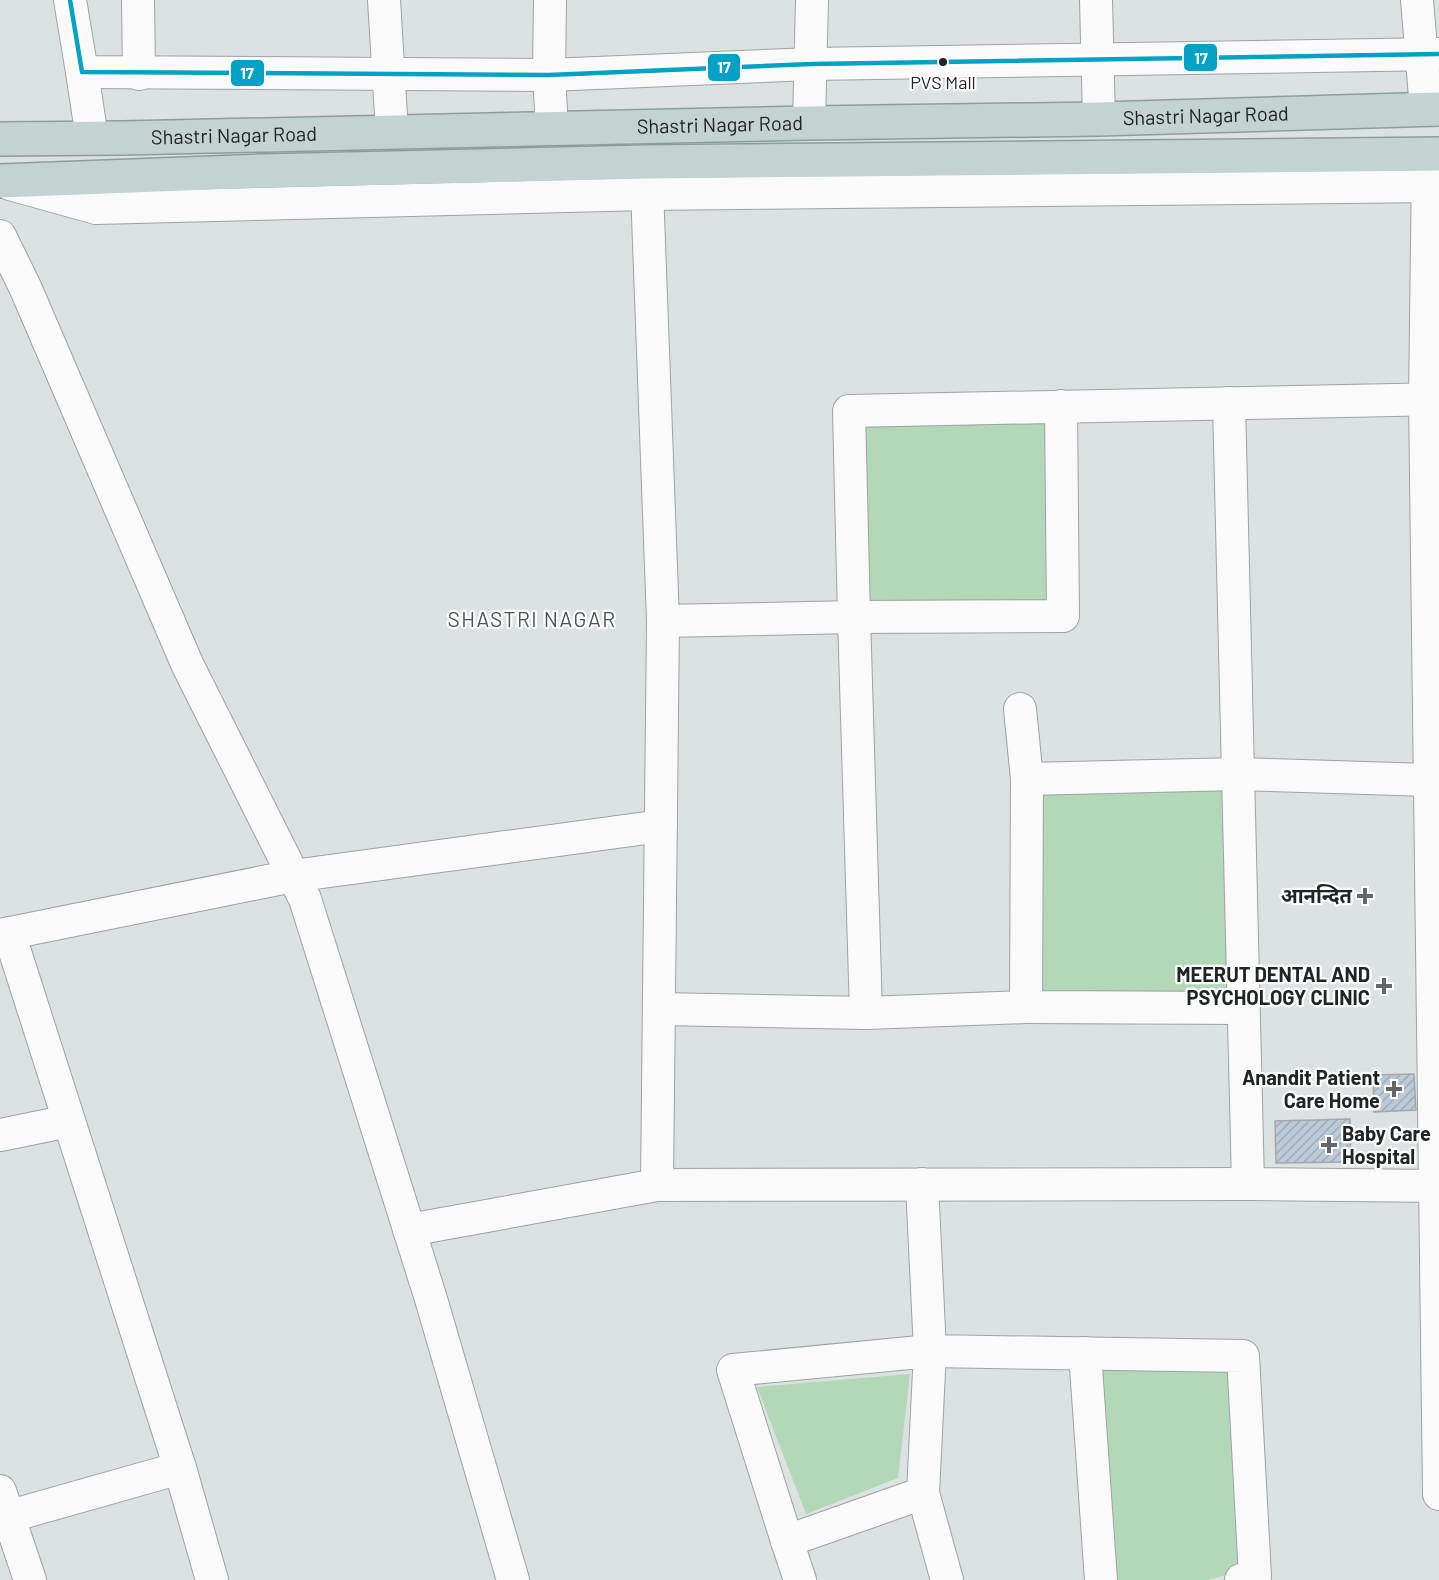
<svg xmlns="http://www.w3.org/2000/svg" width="1439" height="1580" font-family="Barlow,'Noto Sans Devanagari',sans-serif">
	<defs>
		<pattern id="building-hatch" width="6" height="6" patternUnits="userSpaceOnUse" patternTransform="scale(1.5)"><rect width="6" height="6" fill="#bbcad8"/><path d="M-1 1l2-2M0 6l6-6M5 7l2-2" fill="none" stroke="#a0adb9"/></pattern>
	</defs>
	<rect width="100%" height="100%" fill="#dce1e2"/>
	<!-- green -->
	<g fill="#b3d8b7">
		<path d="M1050,419L1049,607L867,605L861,425Z"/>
		<path d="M1230,783L1231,993L1039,994L1037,792Z"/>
		<path d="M1096,1363L1235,1369L1244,1570L1207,1580H1112Z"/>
		<path d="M910,1374L898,1478L806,1514L757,1387Z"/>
	</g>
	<!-- building -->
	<g fill="url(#building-hatch)" stroke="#a5a8a9" stroke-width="1.5">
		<path d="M1414,1074L1416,1110L1374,1112L1373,1075Z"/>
		<path d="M1350,1119L1351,1162L1276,1163L1275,1121Z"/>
	</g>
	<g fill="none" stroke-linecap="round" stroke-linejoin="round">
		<!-- minor casing -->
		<g stroke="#9ea2a3" stroke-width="34">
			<g id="minor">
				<path d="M70,0L82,72L549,75L812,64L1439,54"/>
				<path d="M138,0L139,74"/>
				<path d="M384,0L392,132"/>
				<path d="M550,0L549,75L552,129"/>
				<path d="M1096,0L1099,119"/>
				<path d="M1417,0L1426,109"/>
				<path d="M82,72L92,138"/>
				<path d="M809,123L812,0"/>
				<path d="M646,162L663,621L657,1185L1248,1184L1439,1186"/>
				<path d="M1428,166L1425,399L1439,1494"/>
				<path d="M10,184L96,208L646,194L1439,186"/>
				<path d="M0,236L25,287L188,666L305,899L431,1299L513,1580"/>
				<path d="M1229,403L1248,1184"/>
				<path d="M1061,406L1063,616L854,617L849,411L1394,400L1439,399"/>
				<path d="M663,621L854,617L866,1013L1026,1007"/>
				<path d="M1020,709L1027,779"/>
				<path d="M9,933L180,1468L212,1580"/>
				<path d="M0,935L293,876L661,826"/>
				<path d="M1243,1008L1026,1007L1027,779L1238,774L1429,780"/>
				<path d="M659,1009L866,1013"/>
				<path d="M0,1135L69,1121"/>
				<path d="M922,1184L930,1351L1243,1356L1255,1576L1241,1580"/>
				<path d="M409,1230L657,1185"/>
				<path d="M930,1351L923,1493L787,1541L733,1370Z"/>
				<path d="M1085,1353L1101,1580"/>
				<path d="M0,1491L30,1580"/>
				<path d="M923,1493L947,1580"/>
				<path d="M0,1519L180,1468"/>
				<path d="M787,1541L800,1580"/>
			</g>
		</g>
		<!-- highway casing -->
		<g stroke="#8c9e9c" stroke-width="36">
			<g id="highway">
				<path id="s1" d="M0,139L123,138L809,123L1099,119L1439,109"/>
				<path d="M0,181L264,171L646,162L1439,154"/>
			</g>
		</g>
		<!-- minor -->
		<use href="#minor" stroke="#fafafb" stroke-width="32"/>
		<!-- highway -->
		<use href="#highway" stroke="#c3d3d1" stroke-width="33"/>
		<!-- bus-1 casing -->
		<g stroke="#fff" stroke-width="9">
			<path id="bus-1" d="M70,0L82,72L549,75L812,64L1439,54"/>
		</g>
		<!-- bus-1 -->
		<use href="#bus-1" stroke="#02a2c6" stroke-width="4.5"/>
	</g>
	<!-- markers -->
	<circle fill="#212425" stroke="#fff" stroke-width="2" cx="943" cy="62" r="5"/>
	<g fill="#626667" stroke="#fff" stroke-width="2">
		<path d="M1362 887h6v6h6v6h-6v6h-6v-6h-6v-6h6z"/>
		<path d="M1381 977h6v6h6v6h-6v6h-6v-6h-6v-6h6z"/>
		<path d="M1391 1080h6v6h6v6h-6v6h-6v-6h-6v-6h6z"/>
		<path d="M1326 1136h6v6h6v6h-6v6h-6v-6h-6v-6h6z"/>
	</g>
	<g text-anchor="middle" stroke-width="4.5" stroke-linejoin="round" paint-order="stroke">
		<!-- bus labels -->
		<g font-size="18" fill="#212425" stroke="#fff">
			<text x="943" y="89">PVS Mall</text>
		</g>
		<!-- street labels -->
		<g font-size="20" fill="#212425" stroke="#fff">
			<text dy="7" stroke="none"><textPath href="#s1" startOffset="1206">Shastri Nagar Road</textPath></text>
			<text dy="7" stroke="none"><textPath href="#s1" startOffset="720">Shastri Nagar Road</textPath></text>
			<text dy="7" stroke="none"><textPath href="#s1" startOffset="234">Shastri Nagar Road</textPath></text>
		</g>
		<!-- poi labels -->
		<g font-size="20" font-weight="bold" fill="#212425" stroke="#fff" text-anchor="end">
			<text x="1352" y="903">आनन्दित</text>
			<text x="1370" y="982">MEERUT DENTAL AND<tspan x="1370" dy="23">PSYCHOLOGY CLINIC</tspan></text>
			<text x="1380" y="1085">Anandit Patient<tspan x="1380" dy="23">Care Home</tspan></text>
			<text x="1342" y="1141" text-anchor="start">Baby Care<tspan x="1342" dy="23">Hospital</tspan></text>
		</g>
		<!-- neighbourhood labels -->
		<g font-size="21" letter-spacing="1.5" fill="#4b5355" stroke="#fff">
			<text x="532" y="627">SHASTRI NAGAR</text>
		</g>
	</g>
	<g stroke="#fff" stroke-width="2">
		<rect x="1183" y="43" width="35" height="29" rx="6" fill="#02a2c6"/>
		<rect x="707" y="53" width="34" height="29" rx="6" fill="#02a2c6"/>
		<rect x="230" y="59" width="35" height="28" rx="6" fill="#02a2c6"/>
	</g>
	<g font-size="16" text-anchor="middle" font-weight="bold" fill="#fff">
		<text x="1201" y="64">17</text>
		<text x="724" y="73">17</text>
		<text x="247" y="79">17</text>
	</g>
</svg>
